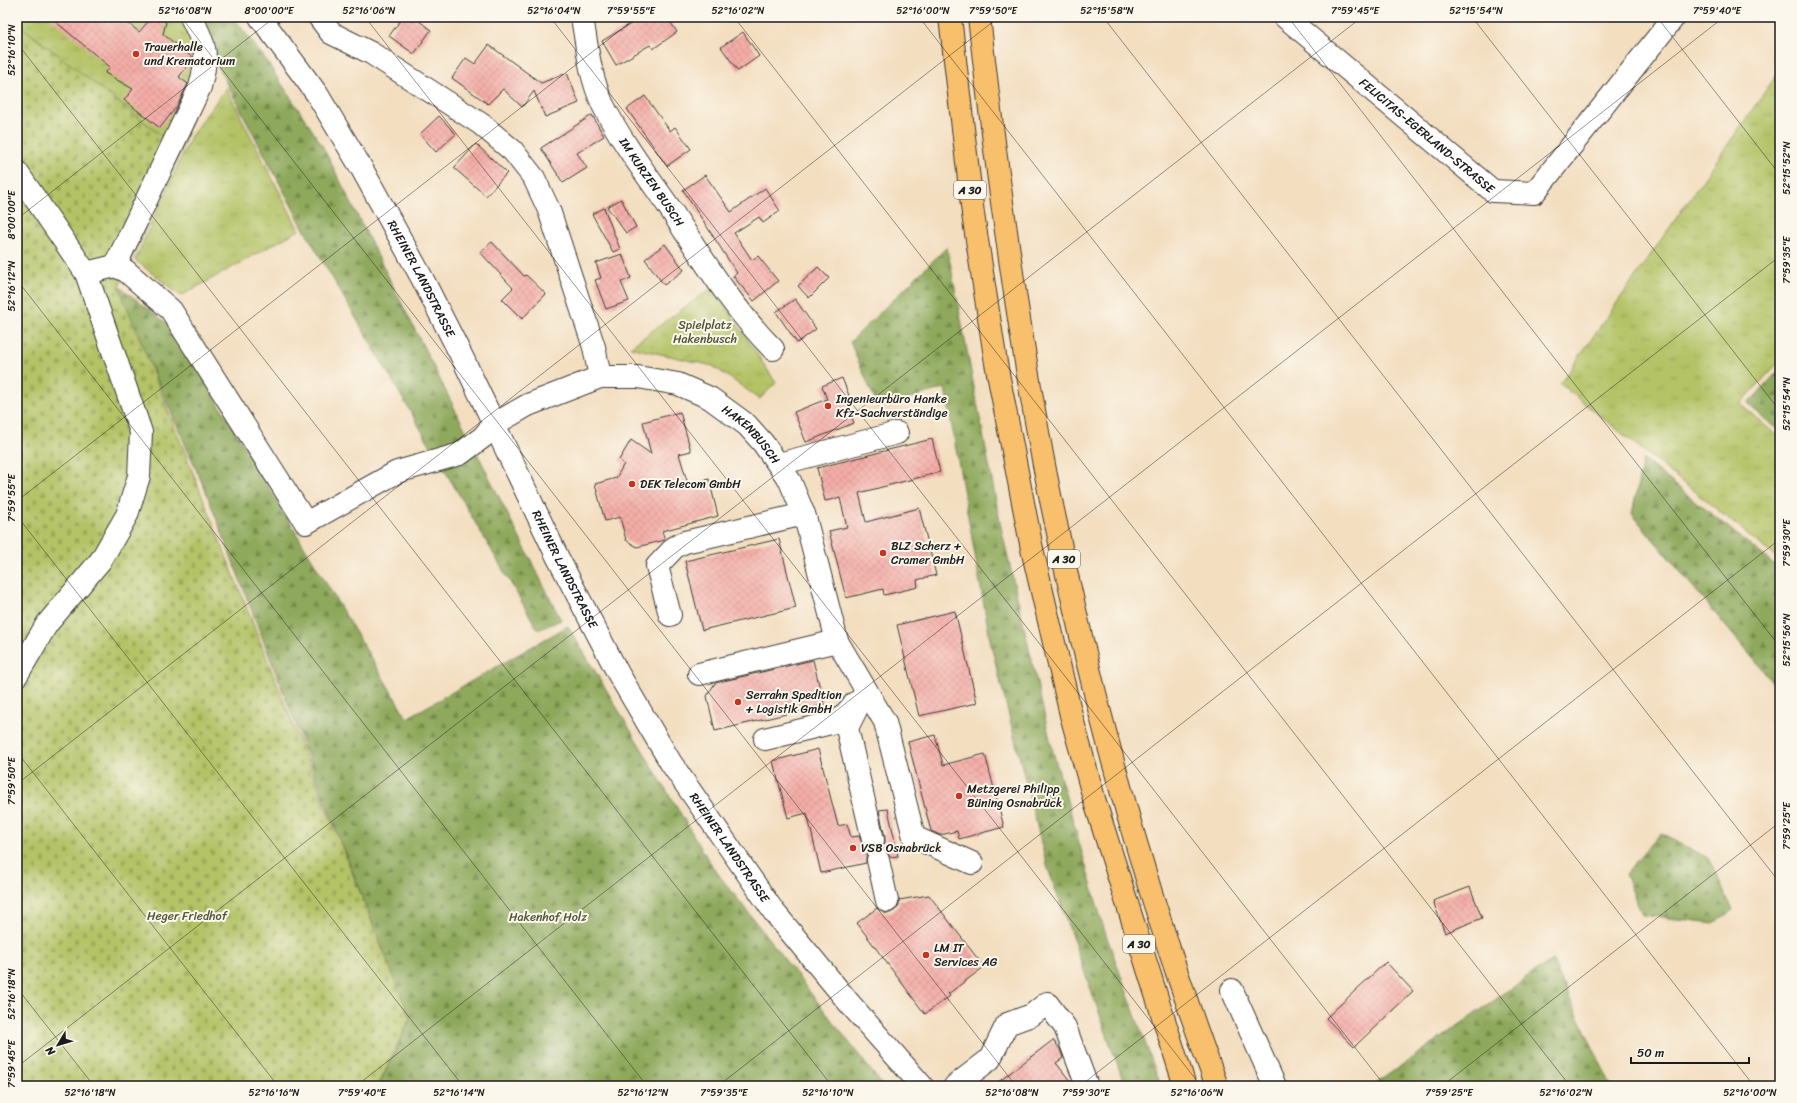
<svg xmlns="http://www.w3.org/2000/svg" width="1797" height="1103" font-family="Sriracha,sans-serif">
	<defs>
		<pattern id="grass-tufts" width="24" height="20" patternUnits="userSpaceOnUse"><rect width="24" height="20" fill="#b3c366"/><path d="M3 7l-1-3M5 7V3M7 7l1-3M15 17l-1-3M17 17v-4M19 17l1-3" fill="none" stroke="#99a758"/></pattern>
		<pattern id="forest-firs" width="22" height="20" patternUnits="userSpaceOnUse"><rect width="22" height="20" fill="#8ea95b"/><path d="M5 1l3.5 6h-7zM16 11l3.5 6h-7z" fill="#73894a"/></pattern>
		<pattern id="cemetery-stones" width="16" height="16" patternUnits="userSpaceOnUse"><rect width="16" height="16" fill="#b3c366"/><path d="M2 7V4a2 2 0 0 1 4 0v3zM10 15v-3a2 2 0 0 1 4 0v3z" fill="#99a758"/></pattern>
		<pattern id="building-cross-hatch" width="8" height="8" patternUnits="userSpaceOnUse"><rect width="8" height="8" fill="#f4ada7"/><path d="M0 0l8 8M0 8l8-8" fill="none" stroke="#d1948f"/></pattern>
	</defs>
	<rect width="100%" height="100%" fill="#fbf7ec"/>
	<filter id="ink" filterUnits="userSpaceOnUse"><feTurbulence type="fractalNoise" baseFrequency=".025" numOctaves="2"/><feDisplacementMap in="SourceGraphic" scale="8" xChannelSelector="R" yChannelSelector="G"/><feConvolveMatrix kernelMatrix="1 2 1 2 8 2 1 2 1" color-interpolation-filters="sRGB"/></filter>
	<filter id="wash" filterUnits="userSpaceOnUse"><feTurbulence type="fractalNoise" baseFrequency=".012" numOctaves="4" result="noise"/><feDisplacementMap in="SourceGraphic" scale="16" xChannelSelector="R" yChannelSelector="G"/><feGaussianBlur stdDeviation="0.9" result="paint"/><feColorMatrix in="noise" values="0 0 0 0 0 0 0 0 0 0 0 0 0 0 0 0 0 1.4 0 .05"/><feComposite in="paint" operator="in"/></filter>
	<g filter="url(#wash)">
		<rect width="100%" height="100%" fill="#f3dec0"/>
		<!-- grass -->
		<g fill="url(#grass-tufts)" stroke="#687041">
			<path d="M17,17H201L212,56L181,151L17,23Z"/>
			<path d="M1780,70V361L1740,404L1776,435L1780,432V560L1560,384Z"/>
			<path d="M226,88L299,230L181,296L135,260L191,136Z"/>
			<path d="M713,287L776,383L760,399L713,366L630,347Z"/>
		</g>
		<!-- forest -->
		<g fill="url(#forest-firs)" stroke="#55623c">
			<path d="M201,17H233L264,57L322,145L561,620L538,630L305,231L212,56Z"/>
			<path d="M947,247L1001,527L1052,748L1104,929L1161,1086H1125L1047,866L991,645L945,388L878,407L850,342Z"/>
			<path d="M115,283L174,329L407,718L568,626L712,866L883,1086H379L410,1020L206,492Z"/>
			<path d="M1780,369V422L1775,428L1748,404Z"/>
			<path d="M1643,459L1780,569V691L1632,514Z"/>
			<path d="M1661,833L1708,858L1733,910L1714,923L1642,915L1625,874Z"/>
			<path d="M1552,960L1611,1086H1372Z"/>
		</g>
		<!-- cemetery -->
		<path fill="url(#cemetery-stones)" stroke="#687041" d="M17,23L181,151L119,287L410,1018L378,1086H17Z"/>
		<g id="blocks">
			<!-- building -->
			<g fill="url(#building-cross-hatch)">
				<path d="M50,17H121L139,32L152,17H159L166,22L163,34L193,58L179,77L188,84L177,106L160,128L124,100L133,89L105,73L110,67Z"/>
				<path d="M403,17H414L431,30L414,54L389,36Z"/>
				<path d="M630,17H667L677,32L653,49L650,45L616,65L602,41L634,22Z"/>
				<path d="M743,32L759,56L738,71L721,47Z"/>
				<path d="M489,45L541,83L567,73L579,103L545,117L534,91L522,107L503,89L488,104L452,78L466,58L475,64Z"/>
				<path d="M645,96L670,131L675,127L691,149L667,166L627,109Z"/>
				<path d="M592,115L604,136L577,153L587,168L563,183L541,148Z"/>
				<path d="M439,116L456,134L436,152L420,134Z"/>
				<path d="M476,144L507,173L486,196L454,168Z"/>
				<path d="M705,175L731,212L765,188L780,211L763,223L759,217L734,233L752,260L758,256L778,281L754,301L733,276L737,273L683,190Z"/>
				<path d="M621,199L636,227L626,233L607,207Z"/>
				<path d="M604,208L620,249L613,252L592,214Z"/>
				<path d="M492,242L524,276L526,275L546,294L522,319L502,299L513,288L480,252Z"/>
				<path d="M665,244L684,270L664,285L645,259Z"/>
				<path d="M622,254L631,278L621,282L629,301L606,309L595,280L601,278L596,263Z"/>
				<path d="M818,267L829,278L809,298L798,286Z"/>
				<path d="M795,299L816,329L797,343L776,312Z"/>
				<path d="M842,378L850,398L845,400L854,423L806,442L794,412L827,399L822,386Z"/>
				<path d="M680,412L691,451L679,454L688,484L709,479L718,516L662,531L665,540L637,547L626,540L620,517L605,521L595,484L616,478L624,464L619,460L631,440L651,454L643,422Z"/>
				<path d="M932,439L940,472L859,493L866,522L919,508L936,575L917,580L918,587L884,595L883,589L846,598L829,531L847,527L840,498L825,501L817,468Z"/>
				<path d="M779,539L796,608L702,630L685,561Z"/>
				<path d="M955,611L977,703L919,716L897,625Z"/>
				<path d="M813,660L824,705L715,731L707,696L715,683Z"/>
				<path d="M935,735L943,765L985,754L1004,827L959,839L957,831L940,835L931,831L908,742Z"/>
				<path d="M818,749L838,826L847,824L851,837L859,836L864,848L869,852L866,857V863L821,873L807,813L788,818L773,761Z"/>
				<path d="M888,809L898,856L890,857L887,852L882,848L885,843V837L879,810Z"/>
				<path d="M1470,887L1482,918L1445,933L1433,901Z"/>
				<path d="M929,895L984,967L948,994L950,996L925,1014L857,923L877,908L884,913H890L895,910L899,905V900Z"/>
				<path d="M1386,962L1413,991L1354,1047L1326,1018Z"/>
				<path d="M1053,1040L1060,1049L1063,1058L1056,1063L1074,1086H993Z"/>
			</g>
		</g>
	</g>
	<g filter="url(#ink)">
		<use href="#blocks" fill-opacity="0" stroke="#3c3935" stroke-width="1"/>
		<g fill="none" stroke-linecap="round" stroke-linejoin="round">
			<!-- minor casing -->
			<g stroke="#3c3935" stroke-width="24">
				<g id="minor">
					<path id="s1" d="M260,17L317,94L362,169L422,278L463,359L558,558L618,673L671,763L774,912L850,1004L922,1086"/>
					<path d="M319,17L331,33L371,53L481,124L513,151L534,178L549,210L594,347L600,377"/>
					<path id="s2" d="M582,17C587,47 590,77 603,105C621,141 646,174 669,207C701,256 732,308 773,349"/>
					<path id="s3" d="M1285,17L1493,191L1534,193L1674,17"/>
					<path d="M17,172L86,273L141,432L139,476L127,515L101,560L47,624L17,675"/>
					<path d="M115,266L200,87C209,53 206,47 191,17"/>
					<path id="s4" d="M86,273L115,266L126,271L171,310L306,523L397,472L460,454L483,437L493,425L528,405L600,377H638L678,384L710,398L747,425L763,443L790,481L805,517L837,641L885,722L914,837L972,863"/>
					<path d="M779,464L897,433"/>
					<path d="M670,615L657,566L675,547L685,542L804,514"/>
					<path d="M699,674L837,641"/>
					<path d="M866,690L847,728L873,840"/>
					<path d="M765,739L839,721L855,703"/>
					<path d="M878,860L887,901"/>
					<path d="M1232,990L1275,1086"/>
					<path d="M955,1086L990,1059L1007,1024L1032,1015L1047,1003L1065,1027L1087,1086"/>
				</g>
			</g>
			<!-- highway casing -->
			<g stroke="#3c3935" stroke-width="24">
				<g id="highway">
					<path d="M950,17L973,214L996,363L1032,549L1071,715L1095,802L1185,1086"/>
					<path d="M979,17C996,167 1016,317 1044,465C1085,675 1142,885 1217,1086"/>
				</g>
			</g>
			<!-- minor -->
			<use href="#minor" stroke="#fff" stroke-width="22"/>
			<!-- highway -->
			<use href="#highway" stroke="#f8bf6c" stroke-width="22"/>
		</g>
	</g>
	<!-- ticks -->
	<path fill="none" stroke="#1c1c1c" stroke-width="1" stroke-opacity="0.45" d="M181,17L1016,1086M365,17L1201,1086M550,17L1385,1086M734,17L1570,1086M919,17L1754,1086M1103,17L1780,883M1288,17L1780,647M1472,17L1780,411M1657,17L1780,175M17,43L832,1086M17,219L275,17M17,280L647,1086M17,501L637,17M17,516L463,1086M17,752L278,1086M17,784L999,17M17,988L94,1086M17,1067L1362,17M356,1086L1724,17M718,1086L1780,256M1080,1086L1780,539M1442,1086L1780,822"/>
	<!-- markers -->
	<g fill="#c8321e" stroke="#fbf7ec" stroke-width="1.5">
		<circle cx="136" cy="54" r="4"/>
		<circle cx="828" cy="406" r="4"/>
		<circle cx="632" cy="484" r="4"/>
		<circle cx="883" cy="553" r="4"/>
		<circle cx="738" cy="702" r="4"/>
		<circle cx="959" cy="796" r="4"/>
		<circle cx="853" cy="848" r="4"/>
		<circle cx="926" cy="955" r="4"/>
	</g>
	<g text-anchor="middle" stroke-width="4" stroke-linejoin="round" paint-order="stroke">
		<!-- shield labels -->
		<g fill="#fbf7ec" stroke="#5f5e5a" stroke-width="1">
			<rect x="954" y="181" width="32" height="18" rx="3"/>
			<rect x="1048" y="550" width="32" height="18" rx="3"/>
			<rect x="1123" y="935" width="32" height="18" rx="3"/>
		</g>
		<g font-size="11" font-weight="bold" fill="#1c1c1c">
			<text x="970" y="194">A 30</text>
			<text x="1064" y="563">A 30</text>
			<text x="1139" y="948">A 30</text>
		</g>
		<!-- poi labels -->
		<g font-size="12" fill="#1c1c1c" stroke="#fbf7ec" text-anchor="start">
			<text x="144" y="51">Trauerhalle<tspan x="144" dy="14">und Krematorium</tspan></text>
			<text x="836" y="403">Ingenieurbüro Hanke<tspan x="836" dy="14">Kfz-Sachverständige</tspan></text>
			<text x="640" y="488">DEK Telecom GmbH</text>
			<text x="891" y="550">BLZ Scherz +<tspan x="891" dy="14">Cramer GmbH</tspan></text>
			<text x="746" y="699">Serrahn Spedition<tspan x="746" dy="14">+ Logistik GmbH</tspan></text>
			<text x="967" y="793">Metzgerei Philipp<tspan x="967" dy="14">Büning Osnabrück</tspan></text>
			<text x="861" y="852">VSB Osnabrück</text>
			<text x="934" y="952">LM IT<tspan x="934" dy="14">Services AG</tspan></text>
		</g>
		<!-- street labels -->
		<g font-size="12" fill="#1c1c1c" stroke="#fbf7ec">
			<text dy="4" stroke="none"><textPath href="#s3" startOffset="185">FELICITAS-EGERLAND-STRASSE</textPath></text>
			<text dy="4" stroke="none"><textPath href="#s2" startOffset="182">IM KURZEN BUSCH</textPath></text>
			<text dy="4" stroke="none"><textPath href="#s1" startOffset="308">RHEINER LANDSTRASSE</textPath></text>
			<text dy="4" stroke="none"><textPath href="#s4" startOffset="854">HAKENBUSCH</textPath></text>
			<text dy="4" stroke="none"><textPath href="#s1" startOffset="632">RHEINER LANDSTRASSE</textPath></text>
			<text dy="4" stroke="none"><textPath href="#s1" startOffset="956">RHEINER LANDSTRASSE</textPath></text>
		</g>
		<!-- park labels -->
		<g font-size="12" fill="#515636" stroke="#fbf7ec">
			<text x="705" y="329">Spielplatz<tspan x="705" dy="14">Hakenbusch</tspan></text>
			<text x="187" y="920">Heger Friedhof</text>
			<text x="548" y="921">Hakenhof Holz</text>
		</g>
	</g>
	<!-- margin -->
	<rect width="1797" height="1103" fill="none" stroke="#fbf7ec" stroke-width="44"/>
	<!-- north arrow -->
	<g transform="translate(58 1045) rotate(232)" stroke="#fbf7ec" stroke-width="3" paint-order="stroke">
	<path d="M0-3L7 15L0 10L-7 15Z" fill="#1c1c1c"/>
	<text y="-6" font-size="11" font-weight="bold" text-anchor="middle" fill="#1c1c1c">N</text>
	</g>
	<!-- scale -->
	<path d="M1631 1057v6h118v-6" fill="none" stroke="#1c1c1c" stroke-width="2"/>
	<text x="1637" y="1057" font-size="12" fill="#1c1c1c" stroke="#fbf7ec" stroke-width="3" paint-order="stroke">50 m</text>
	<rect x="22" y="22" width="1753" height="1059" fill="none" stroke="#1c1c1c" stroke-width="1.5"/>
	<g font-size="10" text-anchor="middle" fill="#1c1c1c">
		<text x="185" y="14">52°16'08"N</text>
		<text x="269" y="14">8°00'00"E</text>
		<text x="369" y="14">52°16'06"N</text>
		<text x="554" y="14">52°16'04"N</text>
		<text x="631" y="14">7°59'55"E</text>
		<text x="738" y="14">52°16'02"N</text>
		<text x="923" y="14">52°16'00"N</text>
		<text x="993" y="14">7°59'50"E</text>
		<text x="1107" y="14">52°15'58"N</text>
		<text x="1355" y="14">7°59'45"E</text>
		<text x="1476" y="14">52°15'54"N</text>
		<text x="1717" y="14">7°59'40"E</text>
		<text transform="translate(11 50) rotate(-90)" y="4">52°16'10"N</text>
		<text transform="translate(1786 168) rotate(-90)" y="4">52°15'52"N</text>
		<text transform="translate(11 215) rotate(-90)" y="4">8°00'00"E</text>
		<text transform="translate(1786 260) rotate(-90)" y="4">7°59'35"E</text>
		<text transform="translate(11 286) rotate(-90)" y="4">52°16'12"N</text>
		<text transform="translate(1786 404) rotate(-90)" y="4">52°15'54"N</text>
		<text transform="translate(11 498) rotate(-90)" y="4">7°59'55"E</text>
		<text transform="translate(1786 543) rotate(-90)" y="4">7°59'30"E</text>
		<text transform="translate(1786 640) rotate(-90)" y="4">52°15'56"N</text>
		<text transform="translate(11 781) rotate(-90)" y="4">7°59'50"E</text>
		<text transform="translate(1786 826) rotate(-90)" y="4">7°59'25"E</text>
		<text transform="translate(11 994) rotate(-90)" y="4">52°16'18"N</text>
		<text transform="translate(11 1064) rotate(-90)" y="4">7°59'45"E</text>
		<text x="90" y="1096">52°16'18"N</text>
		<text x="274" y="1096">52°16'16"N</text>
		<text x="362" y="1096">7°59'40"E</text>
		<text x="459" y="1096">52°16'14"N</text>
		<text x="643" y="1096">52°16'12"N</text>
		<text x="724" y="1096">7°59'35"E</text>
		<text x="828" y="1096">52°16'10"N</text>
		<text x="1012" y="1096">52°16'08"N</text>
		<text x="1086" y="1096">7°59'30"E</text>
		<text x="1197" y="1096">52°16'06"N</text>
		<text x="1449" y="1096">7°59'25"E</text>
		<text x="1566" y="1096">52°16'02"N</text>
		<text x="1750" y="1096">52°16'00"N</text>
	</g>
</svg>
